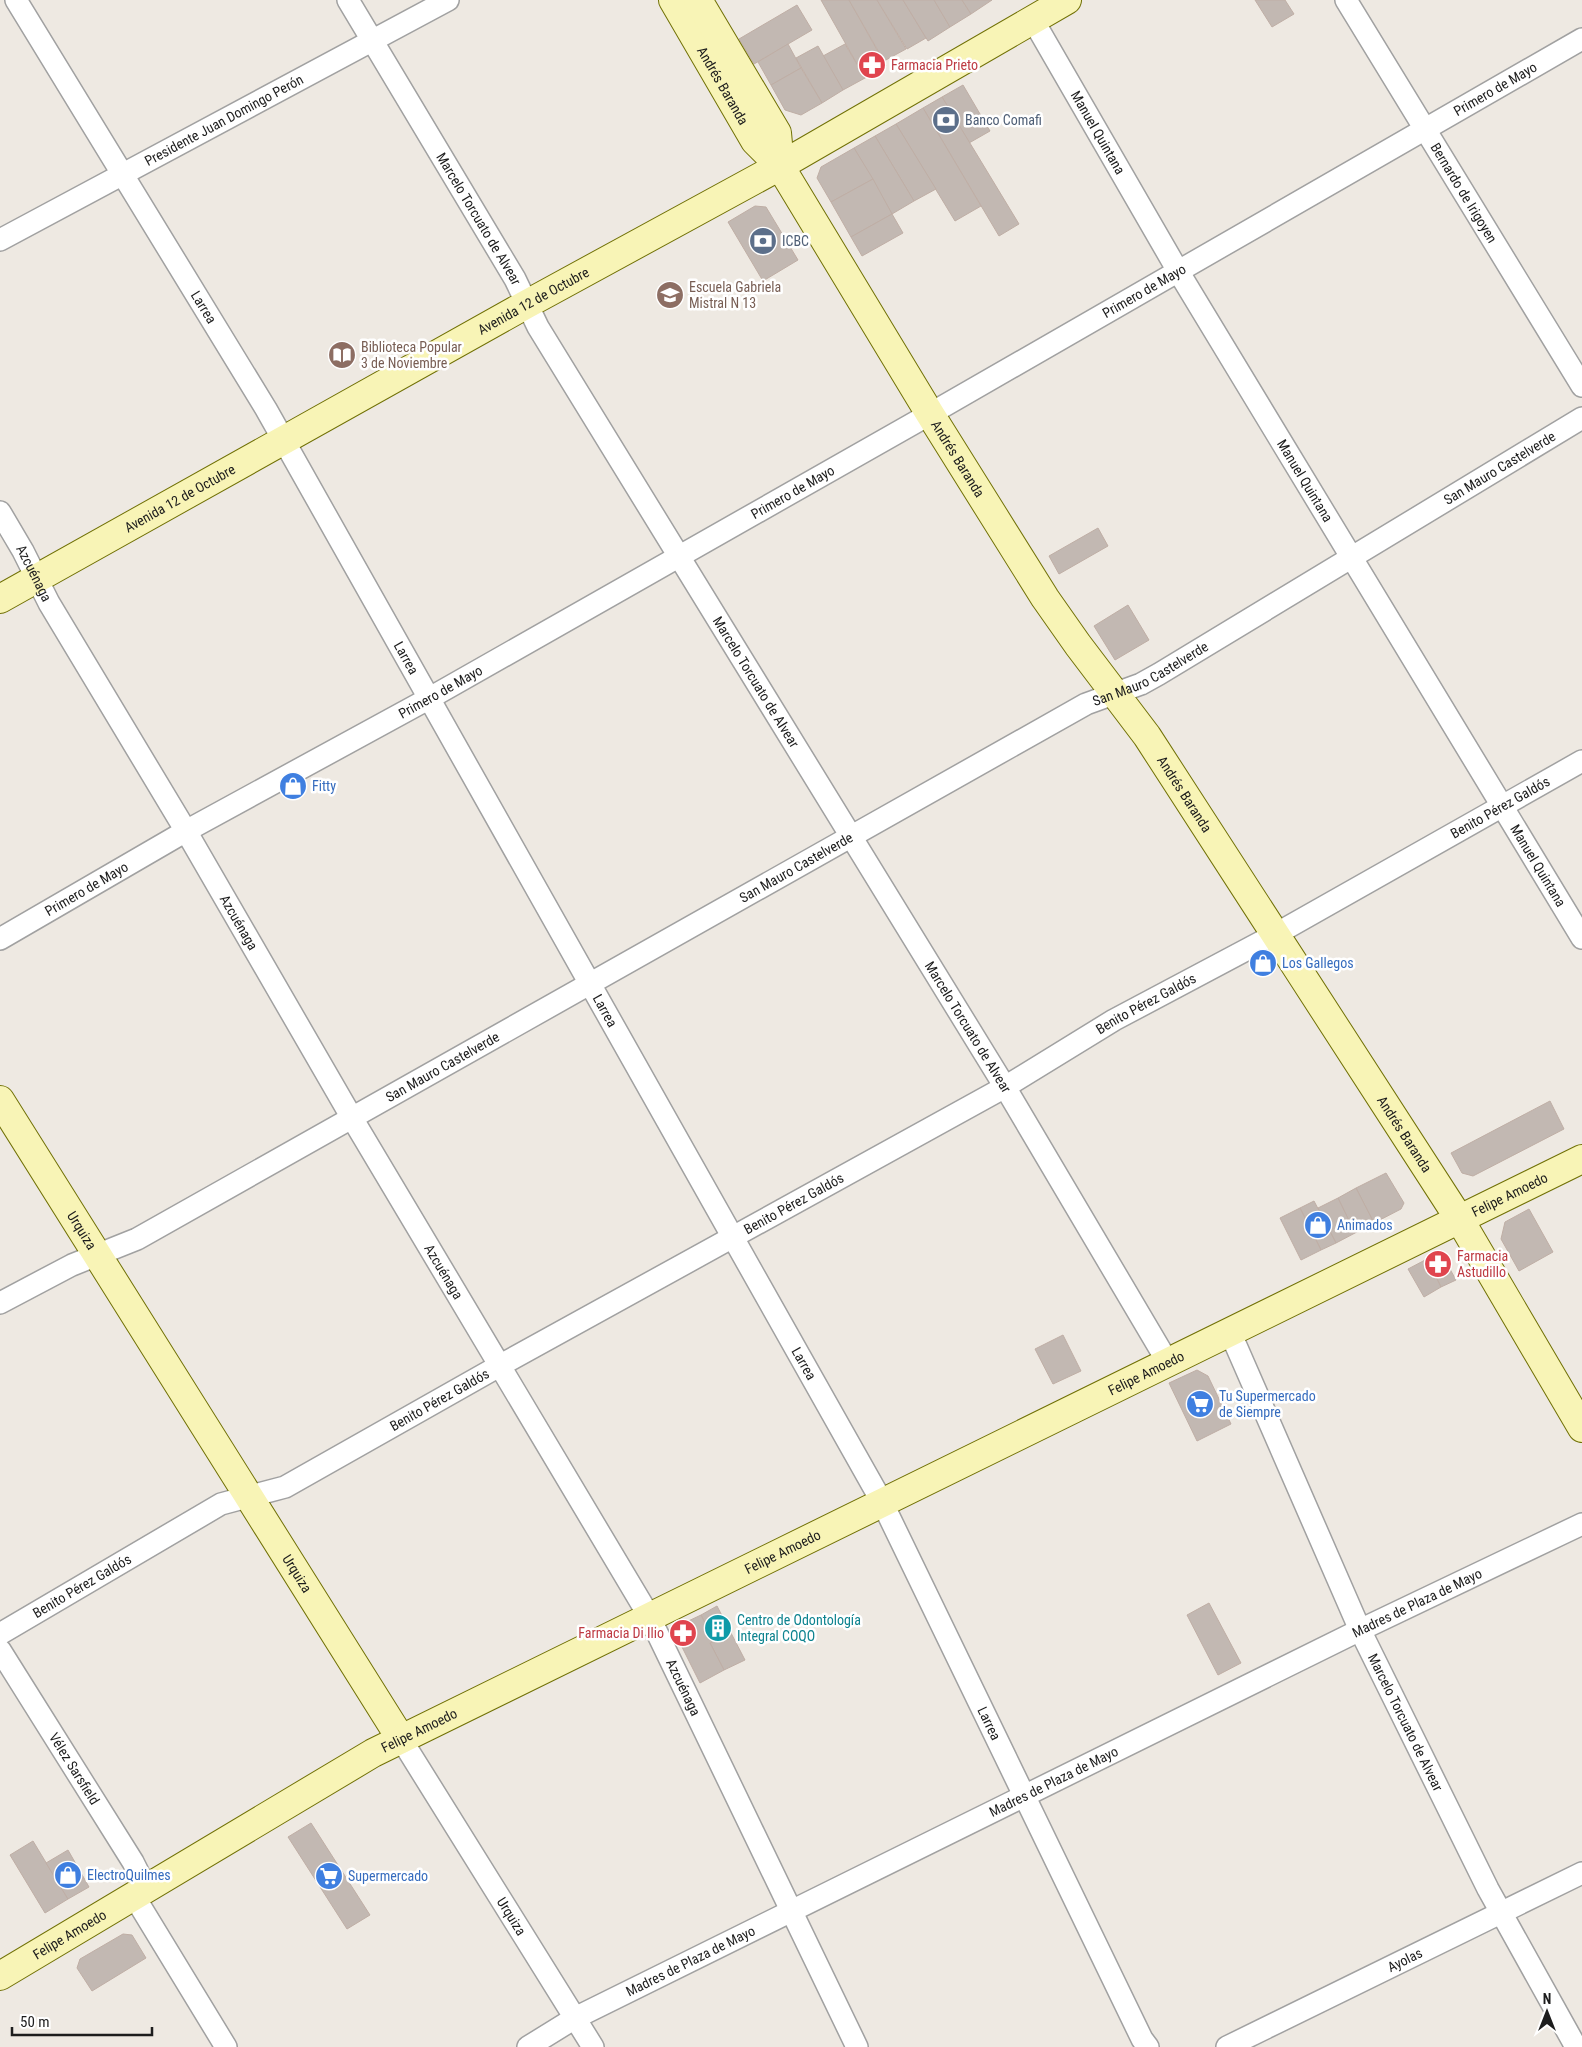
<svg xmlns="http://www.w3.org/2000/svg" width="1582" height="2047" font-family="'Roboto Condensed',sans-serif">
	<rect width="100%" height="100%" fill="#eee9e2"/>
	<!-- building -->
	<g fill="#c2b8b2" stroke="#bfaea5">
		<path d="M821,0H849L886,66L865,78Z"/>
		<path d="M849,0H877L906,49L884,61Z"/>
		<path d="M877,0H903L926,38L907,49Z"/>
		<path d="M903,0H934L950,27L928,41Z"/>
		<path d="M934,0H962L971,14L950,27Z"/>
		<path d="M962,0H992L971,14Z"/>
		<path d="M1255,0H1285L1294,14L1272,27Z"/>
		<path d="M797,5L812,30L754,64L739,39Z"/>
		<path d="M788,44L801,68L771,85L758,62Z"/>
		<path d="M845,44L865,78L843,90L823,56Z"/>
		<path d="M818,46L843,90L822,103L796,58Z"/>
		<path d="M801,68L822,103L801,115L785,110L771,85Z"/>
		<path d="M963,85L990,131L969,143L942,97Z"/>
		<path d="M942,97L1019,224L999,236L923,108Z"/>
		<path d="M923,108L981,206L955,221L896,124Z"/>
		<path d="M896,124L936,189L914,201L875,136Z"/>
		<path d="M875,136L914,201L892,214L854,148Z"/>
		<path d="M854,148L873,179L831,202L817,178L821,167Z"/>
		<path d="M873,179L892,214L851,237L831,202Z"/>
		<path d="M755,206L766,207L798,260L763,281L728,222Z"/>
		<path d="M892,214L903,233L862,256L851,237Z"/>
		<path d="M1098,528L1108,546L1059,574L1049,556Z"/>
		<path d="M1128,605L1149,640L1115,660L1094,626Z"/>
		<path d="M1550,1101L1564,1129L1473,1176L1462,1173L1451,1153Z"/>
		<path d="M1386,1173L1404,1203L1401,1209L1374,1223L1356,1188Z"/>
		<path d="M1356,1188L1374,1223L1355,1233L1338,1198Z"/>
		<path d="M1338,1198L1355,1233L1336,1243L1318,1208Z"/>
		<path d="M1314,1201L1336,1243L1321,1250L1300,1208Z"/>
		<path d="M1300,1208L1321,1250L1301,1260L1280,1218Z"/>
		<path d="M1529,1209L1553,1252L1519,1271L1501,1239L1505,1222Z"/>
		<path d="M1435,1255L1445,1260L1456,1280L1441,1287L1427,1259Z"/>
		<path d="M1427,1259L1441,1287L1424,1297L1408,1269Z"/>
		<path d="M1063,1335L1081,1371L1053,1384L1035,1349Z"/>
		<path d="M1197,1370L1208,1376L1231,1424L1197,1441L1169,1383Z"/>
		<path d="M1209,1603L1241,1663L1218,1675L1187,1615Z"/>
		<path d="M717,1606L745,1660L724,1670L710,1643L714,1641L701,1615Z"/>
		<path d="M701,1615L714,1641L710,1643L724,1670L700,1683L677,1637L680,1636L677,1630L683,1627L682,1624Z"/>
		<path d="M311,1823L370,1915L347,1929L288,1837Z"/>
		<path d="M33,1841L68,1899L45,1913L10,1855Z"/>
		<path d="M68,1850L89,1887L68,1899L46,1863Z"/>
		<path d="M123,1934L132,1935L146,1958L92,1991L77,1968L80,1959Z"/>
	</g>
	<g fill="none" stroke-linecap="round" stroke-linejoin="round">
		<!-- street casing -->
		<g stroke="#a1a1a1" stroke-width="24">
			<g id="street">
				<path id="s1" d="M16,0L266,409L882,1502L1142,2039L1148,2047"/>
				<path id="s2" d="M348,0L515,279L538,327L1005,1087L1167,1361"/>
				<path id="s3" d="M1346,0L1582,386"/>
				<path id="s4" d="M1033,20L1178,271L1582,938"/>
				<path id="s5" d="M0,240L448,0"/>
				<path id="s6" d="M0,512L23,551L49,603L186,831L352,1118L649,1616L857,2047"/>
				<path id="s7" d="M0,939L186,831L428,699L930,414L1582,39"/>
				<path id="s8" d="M0,1303L72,1265L137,1239L1086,704L1141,684L1159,674L1582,418"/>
				<path id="s9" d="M1230,1332L1360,1630L1488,1889L1576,2047"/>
				<path id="s10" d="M0,1634L221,1504L285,1487L499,1366L1005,1087L1114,1020L1276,934L1582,761"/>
				<path id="s11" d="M0,1650L133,1862L146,1888"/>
				<path id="s12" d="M401,1739L593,2047"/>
				<path d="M134,1896L226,2047"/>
				<path id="s13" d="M528,2047L575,2018L1360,1630L1582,1524"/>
				<path id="s14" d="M1227,2047L1582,1873"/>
			</g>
		</g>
		<!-- secondary casing -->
		<g stroke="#717106" stroke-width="30">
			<g id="secondary">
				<path id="s15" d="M673,0L755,141L780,166L930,414L1045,598L1078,645L1147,736L1460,1220L1582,1428"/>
				<path d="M698,0L777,133L780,166"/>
				<path id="s16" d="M0,599L527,304L780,166L1067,0"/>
				<path id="s17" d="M0,1100L401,1739"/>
				<path id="s18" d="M0,1976L373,1753L1582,1159"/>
			</g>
		</g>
		<!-- street -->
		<use href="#street" stroke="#fff" stroke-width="21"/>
		<!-- secondary -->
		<use href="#secondary" stroke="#f8f4b6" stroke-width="28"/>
	</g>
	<!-- icons -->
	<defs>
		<g id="pharmacy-disc" transform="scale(1.4375)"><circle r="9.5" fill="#e0444e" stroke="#fff"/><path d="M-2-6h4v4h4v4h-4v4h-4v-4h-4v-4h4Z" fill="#fff"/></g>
		<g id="bank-disc" transform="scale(1.4375)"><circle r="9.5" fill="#5c6f8a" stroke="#fff"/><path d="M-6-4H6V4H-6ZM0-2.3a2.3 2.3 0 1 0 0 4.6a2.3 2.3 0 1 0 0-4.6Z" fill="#fff"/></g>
		<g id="school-disc" transform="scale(1.4375)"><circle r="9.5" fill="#8d6e63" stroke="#fff"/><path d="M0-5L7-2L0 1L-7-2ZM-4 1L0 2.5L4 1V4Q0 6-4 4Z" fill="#fff"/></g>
		<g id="library-disc" transform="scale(1.4375)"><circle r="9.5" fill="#8d6e63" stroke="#fff"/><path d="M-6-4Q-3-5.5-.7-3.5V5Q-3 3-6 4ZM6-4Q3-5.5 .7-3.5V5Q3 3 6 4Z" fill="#fff"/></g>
		<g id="shop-disc" transform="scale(1.4375)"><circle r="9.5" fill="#3f7fe0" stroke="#fff"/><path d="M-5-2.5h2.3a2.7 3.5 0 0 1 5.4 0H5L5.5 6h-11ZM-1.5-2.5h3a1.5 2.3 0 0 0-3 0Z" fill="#fff"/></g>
		<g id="supermarket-disc" transform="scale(1.4375)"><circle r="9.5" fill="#3f7fe0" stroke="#fff"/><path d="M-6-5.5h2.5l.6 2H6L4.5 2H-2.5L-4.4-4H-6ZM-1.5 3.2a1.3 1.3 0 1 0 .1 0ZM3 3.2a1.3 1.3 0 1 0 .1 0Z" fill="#fff"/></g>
		<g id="building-disc" transform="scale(1.4375)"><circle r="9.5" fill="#0f9aa8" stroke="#fff"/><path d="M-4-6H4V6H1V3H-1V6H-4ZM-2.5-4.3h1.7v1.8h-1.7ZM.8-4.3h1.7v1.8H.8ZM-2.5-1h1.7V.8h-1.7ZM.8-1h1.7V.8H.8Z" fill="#fff"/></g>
	</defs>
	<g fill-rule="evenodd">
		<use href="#pharmacy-disc" x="872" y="65"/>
		<use href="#bank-disc" x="946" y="120"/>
		<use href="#bank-disc" x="763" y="241"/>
		<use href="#school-disc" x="670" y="295"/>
		<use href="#library-disc" x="342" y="355"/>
		<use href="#shop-disc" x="293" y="786"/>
		<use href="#shop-disc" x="1263" y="963"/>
		<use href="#shop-disc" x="1318" y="1225"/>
		<use href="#pharmacy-disc" x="1438" y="1264"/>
		<use href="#supermarket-disc" x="1200" y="1404"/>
		<use href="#building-disc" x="718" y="1628"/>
		<use href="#pharmacy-disc" x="683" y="1633"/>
		<use href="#shop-disc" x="68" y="1875"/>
		<use href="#supermarket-disc" x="329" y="1876"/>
	</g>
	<g text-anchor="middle" stroke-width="5" stroke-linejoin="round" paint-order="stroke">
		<!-- health labels -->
		<g font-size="14" fill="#be3a42" stroke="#fff" text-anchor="start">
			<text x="891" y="70">Farmacia Prieto</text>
			<text x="1457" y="1261">Farmacia<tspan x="1457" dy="16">Astudillo</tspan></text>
			<text x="664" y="1638" text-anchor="end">Farmacia Di Ilio</text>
		</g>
		<!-- street labels -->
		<g font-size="14" fill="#1d1d1d" stroke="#fff">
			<text dy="5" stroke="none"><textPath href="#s15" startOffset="99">Andrés Baranda</textPath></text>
			<text dy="5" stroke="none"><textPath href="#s7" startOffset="1720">Primero de Mayo</textPath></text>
			<text dy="5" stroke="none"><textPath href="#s5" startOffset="254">Presidente Juan Domingo Perón</textPath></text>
			<text dy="5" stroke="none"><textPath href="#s4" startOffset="130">Manuel Quintana</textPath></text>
			<text dy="5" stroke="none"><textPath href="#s3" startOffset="226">Bernardo de Irigoyen</textPath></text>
			<text dy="5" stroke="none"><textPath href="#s2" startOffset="255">Marcelo Torcuato de Alvear</textPath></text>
			<text dy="5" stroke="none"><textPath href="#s7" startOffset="1315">Primero de Mayo</textPath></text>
			<text dy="5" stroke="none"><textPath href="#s16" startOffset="611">Avenida 12 de Octubre</textPath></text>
			<text dy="5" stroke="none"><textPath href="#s1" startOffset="360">Larrea</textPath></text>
			<text dy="5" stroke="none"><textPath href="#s15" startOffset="541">Andrés Baranda</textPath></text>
			<text dy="5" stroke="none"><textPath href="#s8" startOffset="1718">San Mauro Castelverde</textPath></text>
			<text dy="5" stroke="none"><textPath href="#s4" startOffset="535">Manuel Quintana</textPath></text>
			<text dy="5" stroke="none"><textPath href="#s7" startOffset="910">Primero de Mayo</textPath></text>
			<text dy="5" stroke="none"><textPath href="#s16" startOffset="206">Avenida 12 de Octubre</textPath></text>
			<text dy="5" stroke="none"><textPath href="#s6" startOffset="70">Azcuénaga</textPath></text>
			<text dy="5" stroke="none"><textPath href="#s1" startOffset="765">Larrea</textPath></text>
			<text dy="5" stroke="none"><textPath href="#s8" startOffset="1312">San Mauro Castelverde</textPath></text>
			<text dy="5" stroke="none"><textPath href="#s2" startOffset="795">Marcelo Torcuato de Alvear</textPath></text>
			<text dy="5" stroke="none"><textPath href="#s7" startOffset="505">Primero de Mayo</textPath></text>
			<text dy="5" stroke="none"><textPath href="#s15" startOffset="946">Andrés Baranda</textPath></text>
			<text dy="5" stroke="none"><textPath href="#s10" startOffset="1715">Benito Pérez Galdós</textPath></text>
			<text dy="5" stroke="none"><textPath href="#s4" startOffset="985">Manuel Quintana</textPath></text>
			<text dy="5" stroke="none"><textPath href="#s8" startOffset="908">San Mauro Castelverde</textPath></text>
			<text dy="5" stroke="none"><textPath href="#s7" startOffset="100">Primero de Mayo</textPath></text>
			<text dy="5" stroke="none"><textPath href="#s6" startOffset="475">Azcuénaga</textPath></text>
			<text dy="5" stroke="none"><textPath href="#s10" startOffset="1310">Benito Pérez Galdós</textPath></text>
			<text dy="5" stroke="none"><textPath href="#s1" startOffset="1170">Larrea</textPath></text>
			<text dy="5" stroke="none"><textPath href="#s2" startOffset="1200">Marcelo Torcuato de Alvear</textPath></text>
			<text dy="5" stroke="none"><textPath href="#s8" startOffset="502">San Mauro Castelverde</textPath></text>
			<text dy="5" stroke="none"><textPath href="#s15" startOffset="1351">Andrés Baranda</textPath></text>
			<text dy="5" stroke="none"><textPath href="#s18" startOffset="1701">Felipe Amoedo</textPath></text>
			<text dy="5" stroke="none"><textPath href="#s10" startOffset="905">Benito Pérez Galdós</textPath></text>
			<text dy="5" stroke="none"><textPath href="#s17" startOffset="154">Urquiza</textPath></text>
			<text dy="5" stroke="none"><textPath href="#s6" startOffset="880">Azcuénaga</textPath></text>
			<text dy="5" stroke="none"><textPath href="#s1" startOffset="1575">Larrea</textPath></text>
			<text dy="5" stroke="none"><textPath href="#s18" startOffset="1296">Felipe Amoedo</textPath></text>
			<text dy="5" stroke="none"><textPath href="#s10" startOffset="500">Benito Pérez Galdós</textPath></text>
			<text dy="5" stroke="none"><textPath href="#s18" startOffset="891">Felipe Amoedo</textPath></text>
			<text dy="5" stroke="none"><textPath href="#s17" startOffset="559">Urquiza</textPath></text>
			<text dy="5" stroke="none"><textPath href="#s10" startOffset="95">Benito Pérez Galdós</textPath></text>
			<text dy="5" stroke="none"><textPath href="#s13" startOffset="994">Madres de Plaza de Mayo</textPath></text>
			<text dy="5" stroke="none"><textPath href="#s6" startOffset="1360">Azcuénaga</textPath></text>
			<text dy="5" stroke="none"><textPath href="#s9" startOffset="428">Marcelo Torcuato de Alvear</textPath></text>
			<text dy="5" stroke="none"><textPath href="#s1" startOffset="1980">Larrea</textPath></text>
			<text dy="5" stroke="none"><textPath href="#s18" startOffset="486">Felipe Amoedo</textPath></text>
			<text dy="5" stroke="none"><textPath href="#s11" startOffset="140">Vélez Sarsfield</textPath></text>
			<text dy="5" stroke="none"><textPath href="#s13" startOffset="589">Madres de Plaza de Mayo</textPath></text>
			<text dy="5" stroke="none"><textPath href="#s12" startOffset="209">Urquiza</textPath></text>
			<text dy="5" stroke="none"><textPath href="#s18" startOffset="81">Felipe Amoedo</textPath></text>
			<text dy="5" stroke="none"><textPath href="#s14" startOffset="198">Ayolas</textPath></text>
			<text dy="5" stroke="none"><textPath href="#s13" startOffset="184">Madres de Plaza de Mayo</textPath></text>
		</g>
		<!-- service labels -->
		<g font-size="14" fill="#4e5e75" stroke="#fff" text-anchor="start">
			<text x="965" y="125">Banco Comafi</text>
			<text x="782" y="246">ICBC</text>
		</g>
		<!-- education labels -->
		<g font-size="14" fill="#785e54" stroke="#fff" text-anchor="start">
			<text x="689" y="292">Escuela Gabriela<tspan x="689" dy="16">Mistral N 13</tspan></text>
			<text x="361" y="352">Biblioteca Popular<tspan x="361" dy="16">3 de Noviembre</tspan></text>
		</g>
		<!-- shop labels -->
		<g font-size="14" fill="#366cbe" stroke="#fff" text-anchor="start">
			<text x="312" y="791">Fitty</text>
			<text x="1282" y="968">Los Gallegos</text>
			<text x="1337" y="1230">Animados</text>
			<text x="1219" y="1401">Tu Supermercado<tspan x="1219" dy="16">de Siempre</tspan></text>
			<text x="87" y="1880">ElectroQuilmes</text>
			<text x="348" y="1881">Supermercado</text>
		</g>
		<!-- culture labels -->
		<g font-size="14" fill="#0d838f" stroke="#fff" text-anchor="start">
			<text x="737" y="1625">Centro de Odontología<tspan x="737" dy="16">Integral COQO</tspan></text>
		</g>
	</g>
	<!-- north arrow -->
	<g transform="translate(1547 2012)" stroke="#ffffff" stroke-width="4" paint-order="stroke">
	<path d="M0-4L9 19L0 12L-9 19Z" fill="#1d1d1d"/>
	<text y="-8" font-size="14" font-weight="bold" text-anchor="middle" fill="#1d1d1d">N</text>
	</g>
	<!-- scale -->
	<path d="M12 2027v8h140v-8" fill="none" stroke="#1d1d1d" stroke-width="2.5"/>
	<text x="20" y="2027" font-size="15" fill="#1d1d1d" stroke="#ffffff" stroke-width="4" paint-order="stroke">50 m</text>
</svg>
